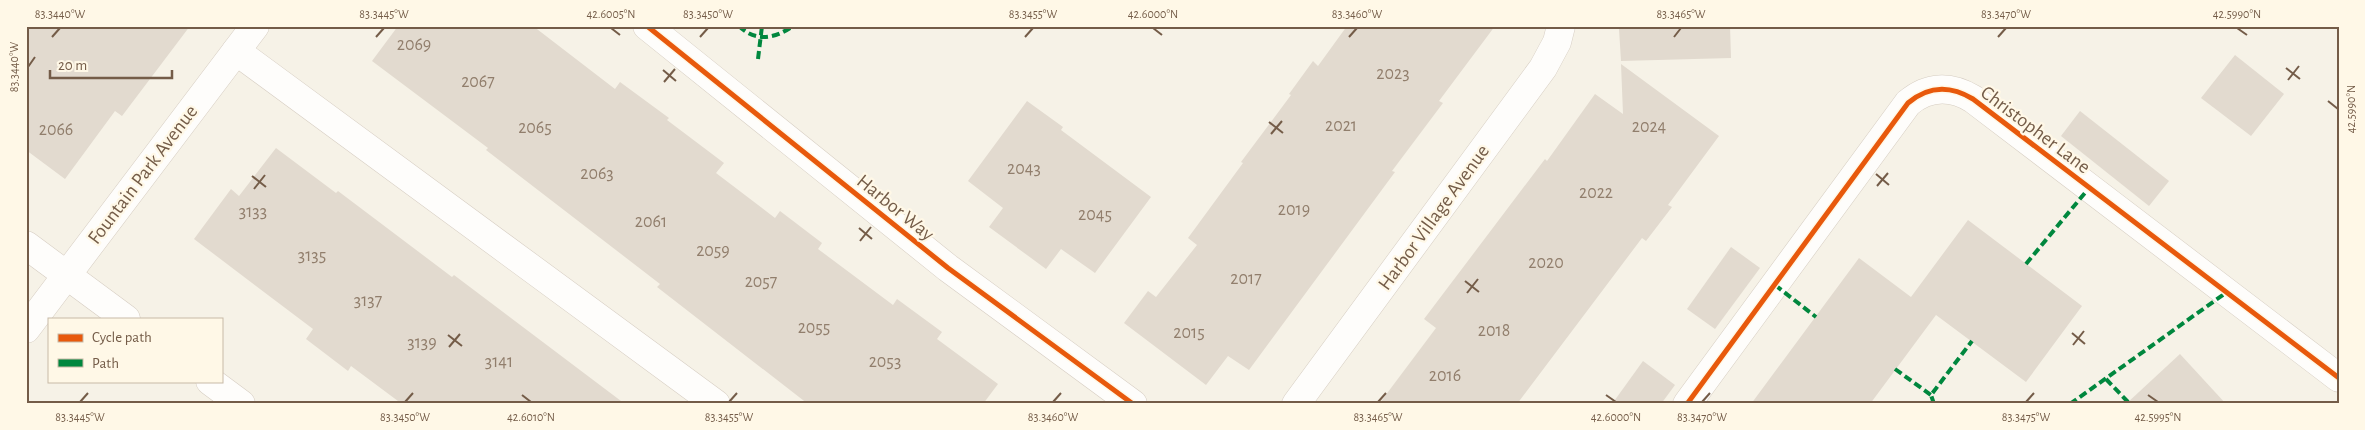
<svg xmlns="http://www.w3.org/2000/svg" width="2365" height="430" font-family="'Alegreya Sans',sans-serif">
	<rect width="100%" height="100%" fill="#f6f2e7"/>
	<!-- building -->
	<g fill="#e2dacf">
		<path d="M26,26H190L122,116L115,111L65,179L26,150Z"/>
		<path d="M398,26H533L615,89L620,82L669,118L667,120L724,163L716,173L775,218L780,211L822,243L818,249L893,305L897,299L942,332L937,339L998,384L983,404H808L657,287L660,284L486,150L488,148L372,61Z"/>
		<path d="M1347,26H1495L1439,101L1443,103L1392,171L1395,172L1249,370L1228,356L1206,385L1124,323L1148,291L1156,297L1197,245L1188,238L1243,163L1241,162L1291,95L1289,94L1313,61L1318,66Z"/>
		<path d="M1638,26H1730L1731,58L1621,61L1619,29Z"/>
		<path d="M2235,55L2284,94L2251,136L2201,98Z"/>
		<path d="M1621,64L1719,136L1668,205L1672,207L1646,241L1642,238L1517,404H1379L1436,328L1424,319L1545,159L1547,161L1595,94L1623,114Z"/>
		<path d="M1027,101L1063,127L1061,130L1151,197L1095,273L1061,249L1046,269L989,227L1003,208L968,181Z"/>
		<path d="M2080,111L2169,181L2149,206L2061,136Z"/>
		<path d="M276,148L336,193L338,191L452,277L454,275L625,404H402L351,366L348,371L306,339L313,329L194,239L231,189L239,196Z"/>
		<path d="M1968,220L2082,306L2026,382L1936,315L1870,404H1751L1859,258L1911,297Z"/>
		<path d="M1731,247L1760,268L1715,329L1687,309Z"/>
		<path d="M2180,354L2226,404H2126Z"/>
		<path d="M1643,361L1675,385L1661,404H1612Z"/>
	</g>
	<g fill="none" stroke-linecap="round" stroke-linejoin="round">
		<!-- minor casing -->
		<g stroke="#d6cdc2" stroke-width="29">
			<g id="minor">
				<path d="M647,26L948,268L1133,404"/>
				<path d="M236,51L716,404"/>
				<path d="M26,245L126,319"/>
				<path d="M26,329L255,26"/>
				<path d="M210,381L241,404"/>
				<path d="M1296,404L1543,68L1557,42L1561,26"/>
				<path d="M1687,404L1908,103C1928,86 1950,85 1973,99L2339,378"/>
			</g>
		</g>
		<!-- minor -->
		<use href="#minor" stroke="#fefdfb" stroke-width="28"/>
		<!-- quiet -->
		<g stroke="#00873e" stroke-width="4" stroke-dasharray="8 4" stroke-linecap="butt">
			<path d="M739,26C756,43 776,38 793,26"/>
			<path d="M758,59L762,26"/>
			<path d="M2026,264L2089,188"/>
			<path d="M1775,285L1816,317"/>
			<path d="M1895,369L1931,395"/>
			<path d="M2106,379L2128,402"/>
			<path d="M1934,404L1931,395L1972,341"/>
			<path d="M2070,404L2227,292"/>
		</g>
		<!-- cycleway casing -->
		<g stroke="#fff8e7" stroke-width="8">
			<g id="cycleway">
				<path d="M647,26L948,268L1133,404"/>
				<path d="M1687,404L1908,103C1928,86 1950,85 1973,99L2339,378"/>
			</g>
		</g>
		<!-- cycleway -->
		<use href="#cycleway" stroke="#e8590c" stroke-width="5"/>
	</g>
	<!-- ticks -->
	<path fill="none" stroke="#745c48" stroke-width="2" d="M611,28L620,35M1153,28L1162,35M2237,28L2247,35M52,37L60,28M376,37L384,28M700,37L708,28M1025,37L1033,28M1349,37L1357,28M1674,37L1681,28M1998,37L2006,28M28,67L35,57M2286,68L2300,79M663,70L676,81M2288,80L2299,66M664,82L675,69M2328,101L2338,109M1269,122L1283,133M1271,134L1282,121M1876,174L1889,185M252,176L266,187M1877,186L1888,173M254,189L265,175M859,228L872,239M860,241L871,227M1465,281L1479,292M1467,293L1478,279M2072,333L2085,344M448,335L462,346M2073,345L2084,331M449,347L460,334M522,395L531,402M1606,395L1616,402M2148,395L2158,402M80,402L88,393M405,402L413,393M729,402L737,393M1053,402L1061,393M1378,402L1386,393M1702,402L1710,393M2026,402L2034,393"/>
	<g text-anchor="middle" stroke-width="4.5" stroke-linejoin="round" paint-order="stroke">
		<!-- number labels -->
		<g font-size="18" fill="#917e6c">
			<text x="414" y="50">2069</text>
			<text x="1393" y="79">2023</text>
			<text x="478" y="87">2067</text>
			<text x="1341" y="131">2021</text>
			<text x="1649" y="132">2024</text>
			<text x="535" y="133">2065</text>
			<text x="56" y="135">2066</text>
			<text x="1024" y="174">2043</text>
			<text x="597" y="179">2063</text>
			<text x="1596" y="198">2022</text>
			<text x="1294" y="215">2019</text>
			<text x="253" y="217">3133</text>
			<text x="1095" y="220">2045</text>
			<text x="651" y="227">2061</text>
			<text x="713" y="256">2059</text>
			<text x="312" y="261">3135</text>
			<text x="1546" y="268">2020</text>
			<text x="1246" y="284">2017</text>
			<text x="761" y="287">2057</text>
			<text x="368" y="306">3137</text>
			<text x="814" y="333">2055</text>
			<text x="1494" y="336">2018</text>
			<text x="1189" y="338">2015</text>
			<text x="422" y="348">3139</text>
			<text x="499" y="367">3141</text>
			<text x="885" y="367">2053</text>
			<text x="1445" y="381">2016</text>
		</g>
		<!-- street labels -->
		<g font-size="20" fill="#745c48" stroke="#fff8e7">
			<text transform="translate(2036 129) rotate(37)" y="7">Christopher Lane</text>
			<text transform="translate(142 174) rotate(-53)" y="7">Fountain Park Avenue</text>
			<text transform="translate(896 207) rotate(39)" y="7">Harbor Way</text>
			<text transform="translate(1433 217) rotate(-54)" y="7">Harbor Village Avenue</text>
		</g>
	</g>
	<!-- border -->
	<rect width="2365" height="430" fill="none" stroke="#fff8e7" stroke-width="55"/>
	<!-- legend -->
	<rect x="48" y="318" width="175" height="65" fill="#fff8e7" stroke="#c7baa7"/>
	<rect x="58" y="334" width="25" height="8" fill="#e8590c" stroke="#c7baa7"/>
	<text x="92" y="342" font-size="15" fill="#745c48">Cycle path</text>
	<rect x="58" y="359" width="25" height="8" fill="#00873e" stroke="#c7baa7"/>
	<text x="92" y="368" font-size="15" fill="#745c48">Path</text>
	<!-- scale -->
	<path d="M50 70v8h122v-8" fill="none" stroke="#745c48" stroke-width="2.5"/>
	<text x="58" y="70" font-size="15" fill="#745c48" stroke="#fff8e7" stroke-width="4" paint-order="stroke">20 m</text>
	<rect x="28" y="28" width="2310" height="374" fill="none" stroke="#745c48" stroke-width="2"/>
	<g font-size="12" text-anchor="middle" fill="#745c48">
		<text x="60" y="18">83.3440°W</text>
		<text x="384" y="18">83.3445°W</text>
		<text x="611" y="18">42.6005°N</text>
		<text x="708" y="18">83.3450°W</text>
		<text x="1033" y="18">83.3455°W</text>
		<text x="1153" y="18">42.6000°N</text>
		<text x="1357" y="18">83.3460°W</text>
		<text x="1681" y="18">83.3465°W</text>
		<text x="2006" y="18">83.3470°W</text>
		<text x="2237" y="18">42.5990°N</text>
		<text transform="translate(14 67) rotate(-90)" y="4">83.3440°W</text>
		<text transform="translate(2351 109) rotate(-90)" y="4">42.5990°N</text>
		<text x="80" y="421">83.3445°W</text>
		<text x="405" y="421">83.3450°W</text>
		<text x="531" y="421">42.6010°N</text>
		<text x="729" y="421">83.3455°W</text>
		<text x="1053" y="421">83.3460°W</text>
		<text x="1378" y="421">83.3465°W</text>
		<text x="1616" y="421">42.6000°N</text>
		<text x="1702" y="421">83.3470°W</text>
		<text x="2026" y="421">83.3475°W</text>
		<text x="2158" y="421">42.5995°N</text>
	</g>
</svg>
